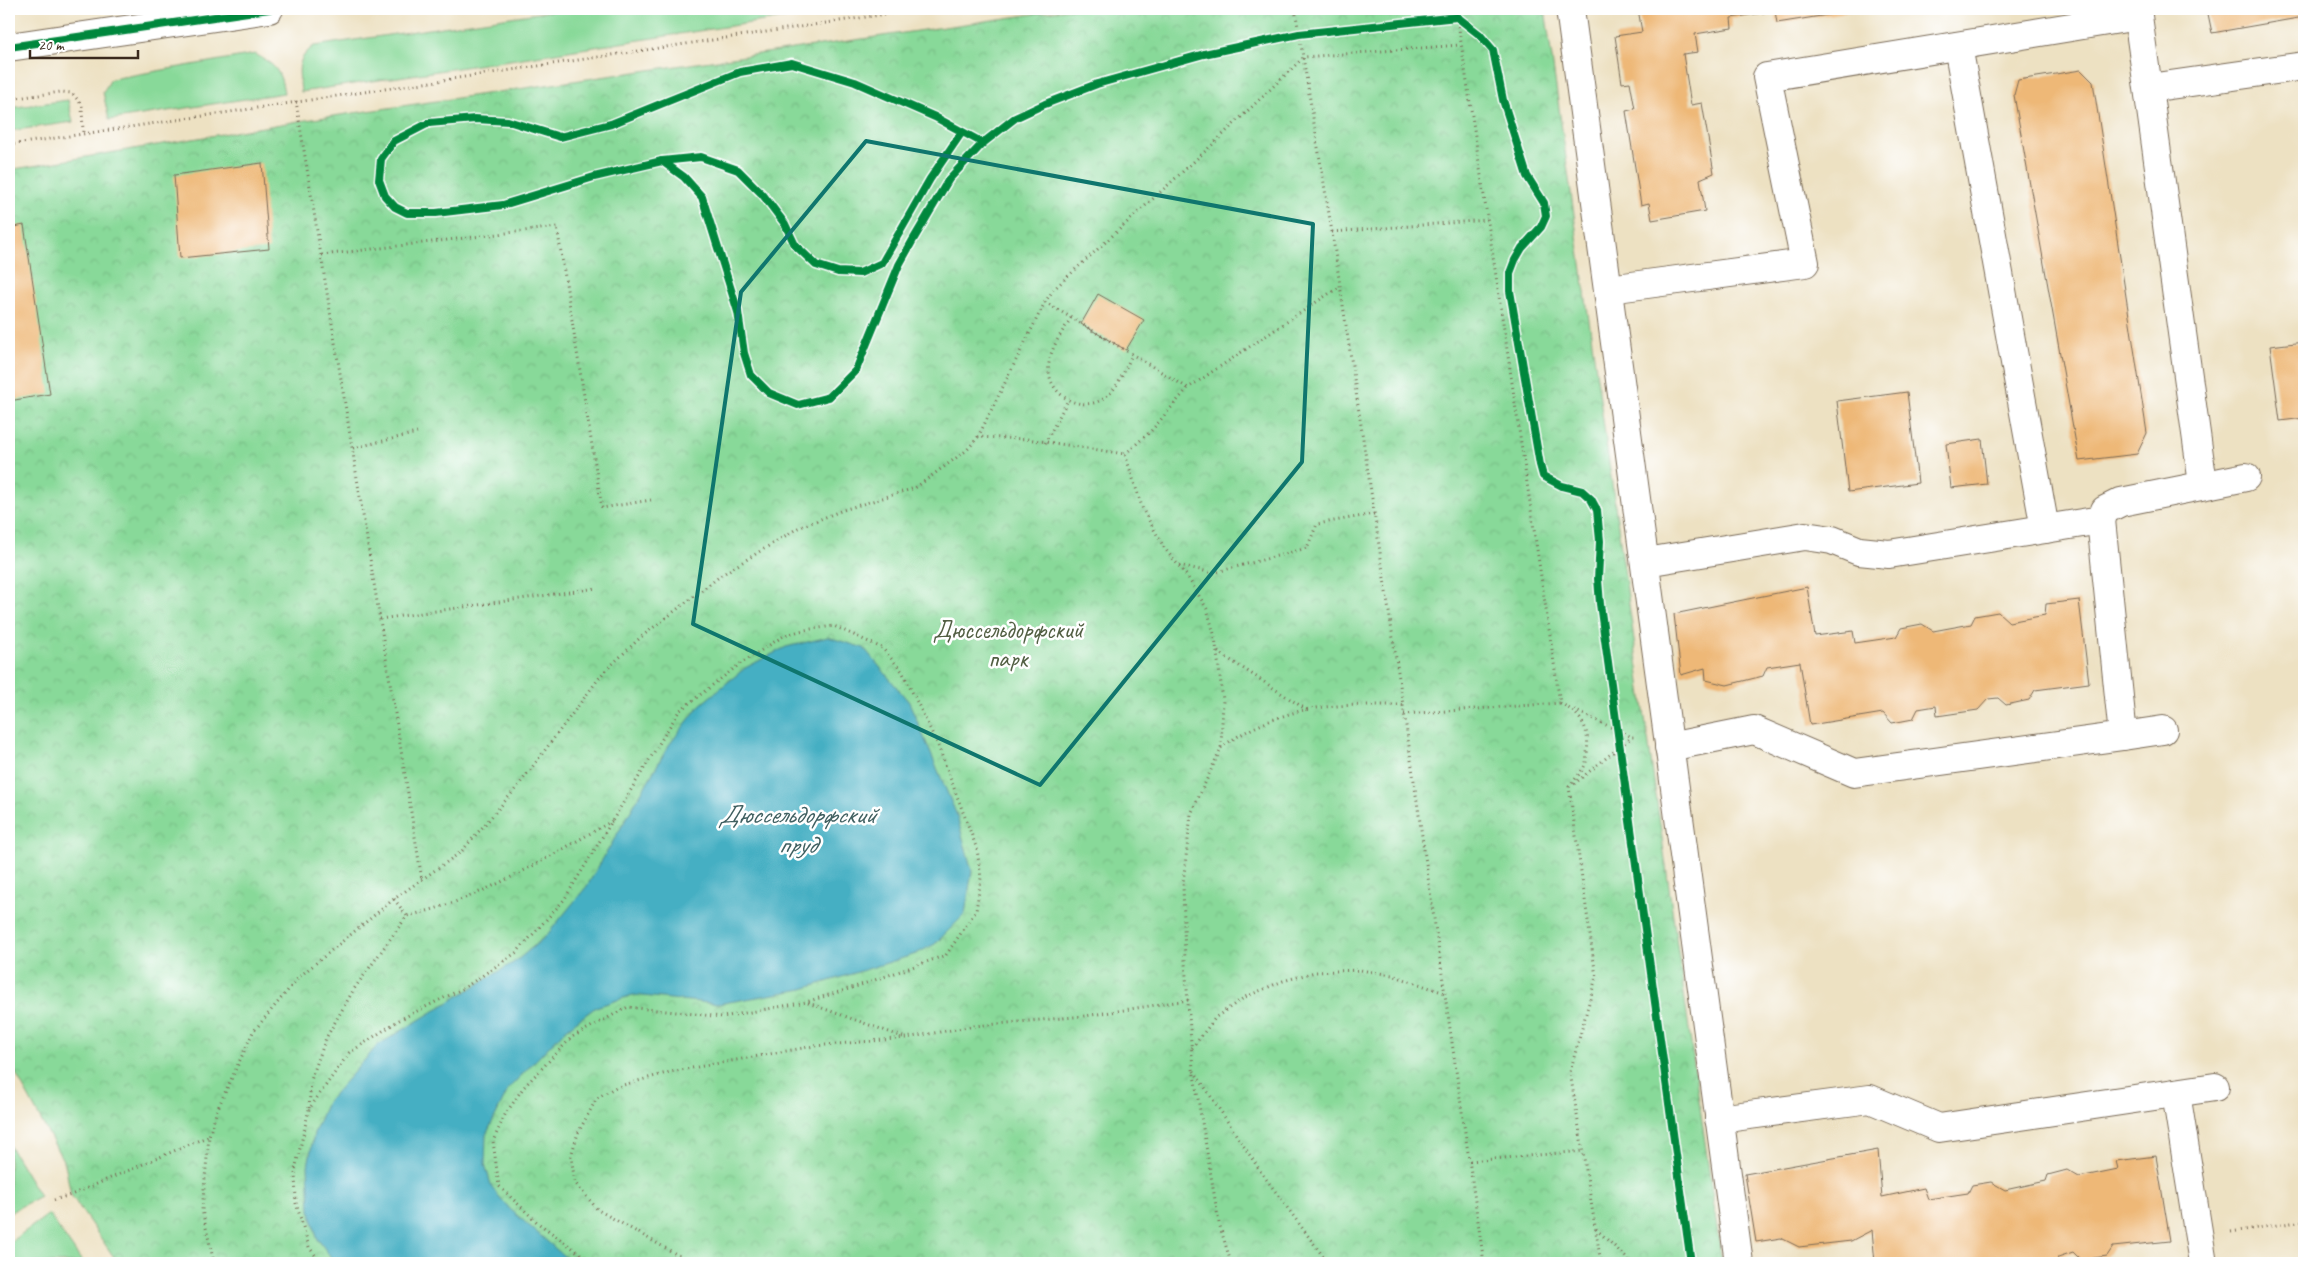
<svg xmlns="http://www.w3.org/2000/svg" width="2313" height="1272" font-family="Caveat,sans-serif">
	<defs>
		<pattern id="park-crowns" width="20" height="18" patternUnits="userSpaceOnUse" patternTransform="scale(1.25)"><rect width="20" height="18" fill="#88d999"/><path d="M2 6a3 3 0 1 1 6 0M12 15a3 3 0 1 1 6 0" fill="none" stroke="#76ba83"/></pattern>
	</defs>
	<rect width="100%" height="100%" fill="#fff"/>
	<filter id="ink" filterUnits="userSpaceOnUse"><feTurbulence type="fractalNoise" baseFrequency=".02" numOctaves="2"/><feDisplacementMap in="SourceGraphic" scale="10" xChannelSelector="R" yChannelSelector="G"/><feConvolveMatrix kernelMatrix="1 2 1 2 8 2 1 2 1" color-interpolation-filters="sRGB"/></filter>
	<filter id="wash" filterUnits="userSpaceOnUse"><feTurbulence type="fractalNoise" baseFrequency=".0096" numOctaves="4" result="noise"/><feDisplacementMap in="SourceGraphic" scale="20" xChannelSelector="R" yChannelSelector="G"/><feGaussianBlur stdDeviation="1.12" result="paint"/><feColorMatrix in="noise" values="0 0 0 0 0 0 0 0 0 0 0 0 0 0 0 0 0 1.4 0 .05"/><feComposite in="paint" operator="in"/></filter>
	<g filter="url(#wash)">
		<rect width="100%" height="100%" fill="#ede1c2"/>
		<!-- grass -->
		<g fill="#88d999" stroke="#62825c">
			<path d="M565,9H842L301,92C299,70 295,60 314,46Z"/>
			<path d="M255,54C275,65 280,69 284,93L109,120L103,92L111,79Z"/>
			<path d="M68,100L73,122L9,131V108Z"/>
			<path d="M9,1145L40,1196L9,1213Z"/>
			<path d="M49,1214L83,1263H17L9,1251V1243Z"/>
		</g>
		<!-- park -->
		<path fill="url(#park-crowns)" stroke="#62825c" d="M1068,9H1545L1722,1263H118L71,1195L65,1164L9,1061V170L299,121Z"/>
		<!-- water -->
		<path fill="#44afc3" stroke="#406c70" d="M828,637L864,648L909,702L956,813L972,871L965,914L935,944L916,954L803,989L718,1004L633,995L596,1007L565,1030L509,1088L486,1135L485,1164L492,1188L510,1209L572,1263H335L317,1238L310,1210L308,1166L314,1133L327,1102L378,1045L516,961L546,936L587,886L669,745L700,705L745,668L786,647Z"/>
		<g id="blocks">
			<!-- building -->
			<g fill="#eeb877">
				<path d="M1638,9H1859V10L1777,23L1775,11L1731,18L1732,28L1695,34L1698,52L1683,54L1691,105L1702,103L1714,173L1700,179L1705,211L1652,220L1649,203L1641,205L1626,111L1635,109L1630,82L1622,83L1615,36L1642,32Z"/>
				<path d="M2207,9H2304V17L2212,33Z"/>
				<path d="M2081,70L2093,82L2147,433L2137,454L2079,461L2014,95L2018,80Z"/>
				<path d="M262,163L269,249L180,258L174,175Z"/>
				<path d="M24,225L50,394L9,401V228Z"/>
				<path d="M1098,294L1144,320L1126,350L1081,324Z"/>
				<path d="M2304,342V418L2280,421L2270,346Z"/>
				<path d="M1907,392L1918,483L1848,492L1837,401Z"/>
				<path d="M1982,439L1987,484L1951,488L1946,444Z"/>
				<path d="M1807,587L1815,636L1853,631L1855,643L1896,637L1901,628L1922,624L1933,631L1971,624L1975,616L1998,612L2009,622L2045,615L2046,604L2079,600L2089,683L2035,690L2029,700L2006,705L1998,698L1988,699L1978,710L1937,716L1936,706L1918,709L1913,719L1892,723L1883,713L1810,725L1800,662L1767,667L1763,676L1727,685L1706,680L1705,668L1681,675L1674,614Z"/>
				<path d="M1878,1150L1882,1197L1924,1188L1928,1199L1968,1193L1972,1185L1991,1182L2005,1190L2046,1181L2048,1175L2067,1170L2079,1177L2118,1169L2116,1161L2156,1156L2170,1241L2113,1247L2107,1256L2081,1260L2073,1252L2058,1257L2057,1263H1875L1872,1230L1851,1241L1799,1247L1781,1238L1756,1242L1745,1174Z"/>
			</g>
		</g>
	</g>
	<g filter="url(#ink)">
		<use href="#blocks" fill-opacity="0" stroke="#796a57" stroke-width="1"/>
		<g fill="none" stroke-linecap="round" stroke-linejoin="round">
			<!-- minor casing -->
			<g stroke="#796a57" stroke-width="30">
				<g id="minor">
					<path d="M1570,9L1739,1263"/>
					<path d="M2137,9L2203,484"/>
					<path d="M1958,46L2045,529"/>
					<path d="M9,47L269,9"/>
					<path d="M2149,88L2304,66"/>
					<path d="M1609,289L1805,263L1767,77L2138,16"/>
					<path d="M2101,520L2123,736L2163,730"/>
					<path d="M1646,562L1805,536L1832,540L1859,551L1889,554L2101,520L2105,510L2121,502L2246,477"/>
					<path d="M1669,747L1754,730L1854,773L2123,736"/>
					<path d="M2176,1093L2203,1263"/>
					<path d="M1719,1119L1870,1099L1939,1128L2215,1087"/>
				</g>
			</g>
			<!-- path -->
			<g stroke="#796a57" stroke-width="3" stroke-dasharray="1 4" stroke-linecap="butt">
				<path d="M1295,9L1332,232L1403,705L1484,1263"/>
				<path d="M9,99L61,92L72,93L82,105L83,133"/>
				<path d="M296,101L422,880"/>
				<path d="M9,145L920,9"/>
				<path d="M1332,232L1487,220"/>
				<path d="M322,255L557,227L602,508L651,500"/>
				<path d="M1045,302L1188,388"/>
				<path d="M1071,318C1063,331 1051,347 1049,363C1045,392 1077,414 1103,399C1117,391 1125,369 1132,355"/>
				<path d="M978,437L1045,302L1054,289L1212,145L1304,57L1460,45"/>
				<path d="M1045,443L1068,400"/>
				<path d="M353,448L417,433"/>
				<path d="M1125,454L1151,431L1188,388L1339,287"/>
				<path d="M1179,565L1213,573L1307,548L1317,524L1374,514"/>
				<path d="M380,619L597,588"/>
				<path d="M1218,652L1307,710"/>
				<path d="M1560,703C1582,715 1590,728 1587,753C1586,757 1587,761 1585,765C1581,773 1574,780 1569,787L1596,977L1570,1072L1601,1263"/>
				<path d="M1574,710L1632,737"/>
				<path d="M1404,714L1560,703L1456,9"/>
				<path d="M1221,748C1240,732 1275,717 1300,711C1328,704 1373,705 1403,705"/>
				<path d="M1574,784L1632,737H1636"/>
				<path d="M394,899L407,916"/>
				<path d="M808,1003L903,1037"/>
				<path d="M1192,1048L1216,1017L1245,997L1283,981L1315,972L1360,970L1392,975L1445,993"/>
				<path d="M1194,1071L1261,1172L1328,1263"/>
				<path d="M309,1108L311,1080L326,1038L354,989L407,916C481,900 546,858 612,821"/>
				<path d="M1470,1161L1583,1151"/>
				<path d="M54,1200L71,1195L209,1136"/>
				<path d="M1596,1229L1632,1263"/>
				<path d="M2231,1232L2304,1221"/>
				<path d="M214,1263L202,1210L209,1136L217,1110L253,1032L299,977L394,899L461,852L518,786L603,673L641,637L723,574L798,528L843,510L915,488L967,450L978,437L1027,439L1125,454L1143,510L1165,549L1187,576L1207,609L1215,637L1223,700L1221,748L1191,814L1183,883L1185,963L1193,1069L1219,1223L1231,1263"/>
				<path d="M321,1263L309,1247L296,1203L295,1170L309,1109L349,1053L401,1019L464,988L517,952L564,900L679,711L740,664L785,635L804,630L834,626L882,648L902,671L937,743L977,849L981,878L976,911L946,955L855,987L806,1002L723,1017L628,1007L572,1037L523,1088L505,1115L493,1141L499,1186L538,1223L593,1263"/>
				<path d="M692,1263L598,1210L575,1183L571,1156L578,1133L597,1098L616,1087L670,1072L814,1046L906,1038L974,1026L1085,1016L1188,1000"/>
			</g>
			<!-- minor -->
			<use href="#minor" stroke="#fff" stroke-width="28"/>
			<!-- cycleway casing -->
			<g stroke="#fff" stroke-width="11">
				<g id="cycleway">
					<path d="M9,47L269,9"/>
					<path d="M792,63L855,82L935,117L983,143L949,179L913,240L899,265L856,370L829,397L798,405L769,393L751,375L744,353L738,312L702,197L684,177L662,161L594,177L503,205L436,213H407L395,207L385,196L379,180L381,159L394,141L429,123L475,119L508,121L560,137L611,124L740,72Z"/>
					<path d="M983,143L1015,118L1045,104L1097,84L1204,54L1299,34L1457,17L1480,35L1493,50L1503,100L1527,176L1544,203L1546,216L1541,227L1522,248L1515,260L1510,273V291L1540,465L1543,476L1562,486L1582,491L1591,499L1597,510L1600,541L1598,579L1600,604L1691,1263"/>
					<path d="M662,161L701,157L738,170L763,195L785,224L795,245L816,265L838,272L860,273L882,263L930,179L962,132"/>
				</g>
			</g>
			<!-- cycleway -->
			<use href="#cycleway" stroke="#00873e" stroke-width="8"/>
		</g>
	</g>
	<!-- marked area -->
	<path fill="none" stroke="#0f766e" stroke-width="4" stroke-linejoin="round" d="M866,141L1313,224L1302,462L1040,785L693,624L741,292Z"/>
	<g text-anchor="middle" stroke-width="5" stroke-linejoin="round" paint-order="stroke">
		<!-- park labels -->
		<g font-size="25" fill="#525f43" stroke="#fff">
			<text x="1008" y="638">Дюссельдорфский<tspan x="1008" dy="29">парк</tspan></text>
		</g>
		<!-- water labels -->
		<g font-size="26" font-style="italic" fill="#3f5f60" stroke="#fff">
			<text x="797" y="823">Дюссельдорфский<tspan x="797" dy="30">пруд</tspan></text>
		</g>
	</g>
	<!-- margin -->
	<rect width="2313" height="1272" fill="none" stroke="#fff" stroke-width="30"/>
	<!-- scale -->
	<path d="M30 50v8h108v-8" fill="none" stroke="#3b2a1e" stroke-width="2.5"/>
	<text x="38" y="50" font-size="15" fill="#3b2a1e" stroke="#ffffff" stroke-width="4" paint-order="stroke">20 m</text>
</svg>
